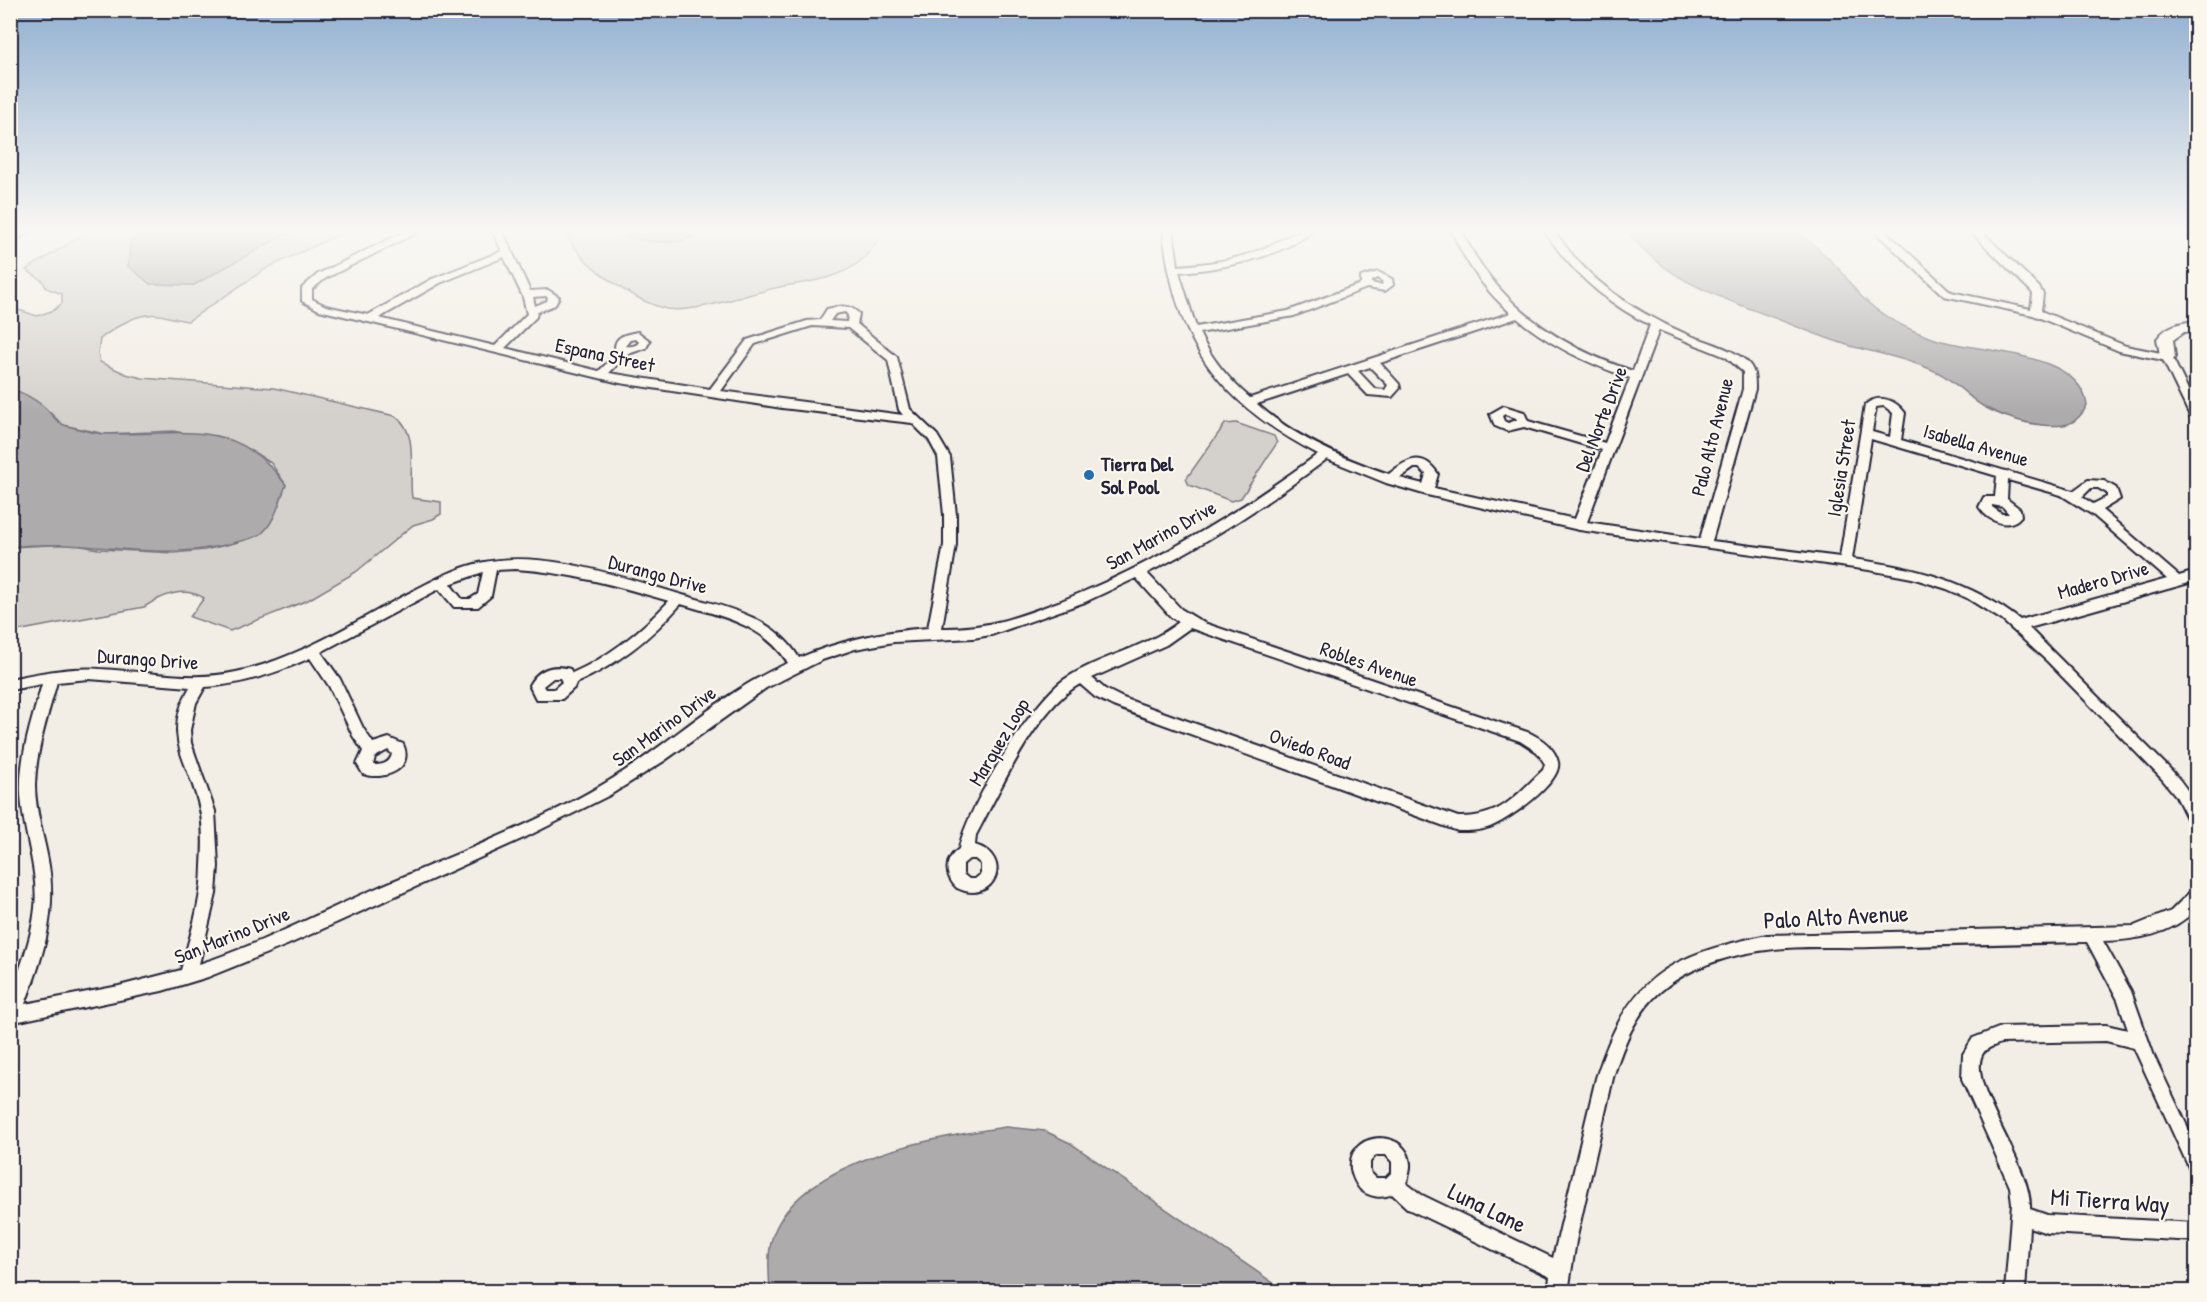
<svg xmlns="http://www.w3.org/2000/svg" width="2207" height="1302" font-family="'Patrick Hand',sans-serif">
	<rect width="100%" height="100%" fill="#f2eee5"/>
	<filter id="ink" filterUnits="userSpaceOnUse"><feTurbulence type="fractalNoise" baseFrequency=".0167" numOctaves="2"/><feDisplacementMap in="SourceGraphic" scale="12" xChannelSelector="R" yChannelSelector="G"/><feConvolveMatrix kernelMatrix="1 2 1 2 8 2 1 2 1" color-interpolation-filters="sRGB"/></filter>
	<g filter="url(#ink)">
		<!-- green -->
		<g fill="#d4d1cc" stroke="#7b7a84" stroke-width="1.5">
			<path d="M90,230H157L130,242L150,284L194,285L280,237L303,230H349L267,268L188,321C178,320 170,317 160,315C137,312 117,326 100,339L98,353L100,362L126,374L142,378L274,388L395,416C420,432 408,472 412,498L441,502V514L433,519L413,525L356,572L308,600L230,631L190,617L204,598C183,586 163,595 144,607L11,632V547L71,544L98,549L174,553L205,550L238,542L286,485L271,463L249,449L174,431L105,434L63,425L42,405L11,389L10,307L37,316L54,310L62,303V294L46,288L43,281L26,270Z"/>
			<path d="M565,230C577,230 594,228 607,231C633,237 678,254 701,230H883C877,242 869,255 858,263C834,281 803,282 775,288C748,294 693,314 667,309C634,301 576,263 565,230Z"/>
			<path d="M1236,423L1274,436L1277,443L1241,498L1231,501L1189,485L1186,479L1225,424Z"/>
		</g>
		<!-- water -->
		<g fill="#aeabad" stroke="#76747f" stroke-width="1.5">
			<path d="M157,230H303L280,237L194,285L150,284L128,266L130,242Z"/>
			<path d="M607,230H701C683,249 628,241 607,230Z"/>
			<path d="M1626,230H1795C1811,242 1826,255 1840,270C1848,279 1854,290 1863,298C1883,318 1909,330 1935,339C1975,353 2079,349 2087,405C2077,426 2064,427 2042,425C2022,423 1998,415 1981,405C1966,395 1954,380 1937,372C1911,360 1882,354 1854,347C1823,338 1794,325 1764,314C1711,294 1662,277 1626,230Z"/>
			<path d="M11,389C22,392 33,398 43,406C51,412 57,424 67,426C80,429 95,434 108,434C180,436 236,415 286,485C280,500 275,523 261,534C254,539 239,541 230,544C153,563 86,537 11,547Z"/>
			<path d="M1006,1127L1045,1131L1070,1143L1285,1291H770C769,1271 766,1248 776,1228C810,1158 935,1137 1006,1127Z"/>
		</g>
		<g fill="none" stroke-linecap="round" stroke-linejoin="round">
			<!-- street casing -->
			<g stroke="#22223b" stroke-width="4">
				<g id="street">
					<path d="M20,230H33L10,243V236Z"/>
					<path d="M408,230H422L326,278L312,289V299L326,306L368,315L432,279L502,251L492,230H502L530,291L548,290L559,297L555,305L537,312L536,317L505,348L599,371L619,351L615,348C615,335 628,334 638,332L650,341L646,348L628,354L609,373L710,389L747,340L807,321L820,320L827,309C840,306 850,304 859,314L857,324L897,357L910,409L937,435L950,457L956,515V545L942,628C987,629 1018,617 1061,601C1153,565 1238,513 1318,454C1218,402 1175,343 1163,230H1173L1178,266C1205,264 1231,261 1257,251C1276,244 1293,230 1314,230C1280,258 1222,269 1179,272L1196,327L1288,311L1361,284V277L1378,272L1392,279L1393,285L1385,291L1367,288L1294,316L1199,333C1211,358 1229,380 1250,398L1511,313C1484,290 1466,263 1451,230H1461C1496,304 1557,346 1633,371L1650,325C1606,303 1571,272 1544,230H1554C1586,280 1633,311 1686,334C1706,342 1729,347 1745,360C1755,369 1755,376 1755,389L1712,541L1840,557L1865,405C1878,393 1896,400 1905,413L1901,440L2073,491L2088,480L2104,481L2116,488L2120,499L2102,510L2179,576L2196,571V581L2029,628L2172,771C2190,792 2196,799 2196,827L2191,826L2176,796L2162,779L2047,661L2002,620L1967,598L1947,589L1912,578L1869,570L1579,530L1427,495L1386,483L1327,459C1270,502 1211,541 1147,573L1181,609L1204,623L1530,733C1542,739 1555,748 1558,762C1563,782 1507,821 1490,827C1480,831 1469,831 1458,831L1113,706L1095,697L1080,684C1036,708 1000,791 976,835L975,845C1015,857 994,906 957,888C944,876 944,859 959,849C965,811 1032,701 1065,679C1101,655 1145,649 1179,622L1171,617L1136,578L1085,602L991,635L973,638L894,642L855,649L822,660L766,688L664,761L610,795L526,837L287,945L208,977L162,991L10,1023C10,1014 9,1004 11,996C20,966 32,939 35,908C39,869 23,834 21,795C19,757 32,720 42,684L10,690V679C40,673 70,667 100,669C146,671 190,682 236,672C293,660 345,628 396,600C423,586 449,570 479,563C544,549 617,576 679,594C724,607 773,615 799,658C840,640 884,631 928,628L944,545V515L938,457L929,440L912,423L782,408L620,383L319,310L302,301V288L318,274ZM504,257L523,297L527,314L495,346L379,318L440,283ZM1377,278L1382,281L1383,284L1380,285L1371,283V281ZM546,296L548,298L547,301L535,306L533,297ZM845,312L848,315L847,322L830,321L835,314ZM1517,318C1550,346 1589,364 1630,378L1605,443L1528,421L1524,412L1504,406L1490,414L1495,426L1507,431L1524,427L1602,450L1575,519L1434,488L1438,474C1423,451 1407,459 1389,474C1342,458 1294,437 1257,404L1348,374L1368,395L1392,397L1400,388L1399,384L1380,363ZM812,326L848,328L888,360L899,410L903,415L721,391L755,344ZM1659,330L1726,357L1743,372V389L1700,539L1587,522ZM636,339L639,342C637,346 630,347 625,346L630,340ZM1370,367L1388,385L1385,390L1375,389L1358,371ZM1884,406L1893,413L1890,437L1872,432L1876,407ZM1505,414L1516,418L1517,420L1508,423L1504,421L1502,416ZM1871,439L1997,476L1995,497H1984L1979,507C1988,521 2009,531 2021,516L2020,509L2007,499L2008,480L2061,495L2093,515L2167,579L2020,620C1971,581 1913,567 1852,559ZM1414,468H1419L1426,474L1423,484L1400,478ZM2091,488H2098L2107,493V497L2093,504L2082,497ZM1992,505L2003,507L2009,514H2002L1992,507ZM515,569C568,572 618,586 669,601C641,631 609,657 572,673L570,669C552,664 538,669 529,685L536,699H562L574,688L576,683C617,665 651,638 681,604C721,616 765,625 788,663C720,692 666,748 602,785C532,826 453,855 379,887C319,913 261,944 199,964L216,894L218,866L215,811L191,743L190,730L196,703L205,687C241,685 277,673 310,658L329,686L353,736L363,751L357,764L363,774C383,781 415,770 403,744L389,738L373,743L363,728L340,679L321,652L439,589L454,607H478L491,596L496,570ZM483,572L478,594L470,599H462L450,584ZM1190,628L1520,741L1537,752L1545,764L1543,770C1514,797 1501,818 1458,817L1123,698L1105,689L1092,678L1166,645ZM553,678H560L562,682L554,689H545L543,686ZM89,679L190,687C160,739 190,761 200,810C204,827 203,849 202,866C202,901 190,936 181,970L119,986L25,1004C42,960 57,914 49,866C45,839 35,813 35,785C36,750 48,715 57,682ZM388,750L392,754C390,764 381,765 373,765L375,757ZM969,859H975L981,864V874L975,879H969L963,874V864Z"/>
					<path d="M1873,230H1884L1951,292L2031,309L2033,294L2031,291L1969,230H1980L2039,287L2043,294L2041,311L2126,346L2171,355L2196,406V420L2190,416L2163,360L2119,351L2033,315L1944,296Z"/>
					<path d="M2196,890V909C2172,935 2137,940 2103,941L2131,991L2154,1056L2196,1145V1173L2190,1170L2134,1048L2106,1041L2001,1043C1994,1046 1985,1048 1982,1055C1967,1087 2033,1166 2030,1209L2047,1215L2196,1223V1241L2047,1233L2029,1227L2025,1292H2005L2012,1203L2010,1187L1962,1079L1963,1054L1973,1038L2001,1027L2106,1025L2128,1030L2118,1000L2087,942C2015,943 1943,945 1872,947C1837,948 1801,945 1767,950C1732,954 1688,967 1661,991C1635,1014 1623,1045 1613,1078L1576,1241L1568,1292H1548L1550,1277L1408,1209L1392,1194C1382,1199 1370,1197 1361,1190C1356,1185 1352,1176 1351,1169C1346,1123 1429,1129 1406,1183L1422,1195L1553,1258L1596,1078C1628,977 1667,956 1767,935L2134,926L2171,911L2190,892ZM1376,1155H1386L1392,1162V1172L1386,1178H1376L1370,1172V1162Z"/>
				</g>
			</g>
			<!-- secondary casing -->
			<g stroke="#22223b" stroke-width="4">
				<path id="secondary" d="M2196,321V331L2184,332L2173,340L2175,357L2173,360H2161L2157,339C2167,325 2179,323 2196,321Z"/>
			</g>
			<!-- street -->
			<use href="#street" fill="#fbf7ec" fill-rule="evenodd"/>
			<!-- secondary -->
			<use href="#secondary" fill="#fbf7ec" fill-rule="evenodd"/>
		</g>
	</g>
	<!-- sky -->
	<linearGradient id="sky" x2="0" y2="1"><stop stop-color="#91b0d0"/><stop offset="0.56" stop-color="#f9f7f3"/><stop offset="1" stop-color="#f9f7f3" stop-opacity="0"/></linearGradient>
	<rect width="2207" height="413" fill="url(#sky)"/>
	<!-- markers -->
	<circle fill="#1f6fb2" stroke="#fbf7ec" stroke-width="2" cx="1089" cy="475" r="6"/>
	<g text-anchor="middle" stroke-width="4.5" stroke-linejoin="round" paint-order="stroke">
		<!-- street labels -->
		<g font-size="20" fill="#22223b" stroke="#fbf7ec">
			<text transform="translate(605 355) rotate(12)" y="7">Espana Street</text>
			<text transform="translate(1601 419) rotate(-69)" y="7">Del Norte Drive</text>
			<text transform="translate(1712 437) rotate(-76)" y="7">Palo Alto Avenue</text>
			<text transform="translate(1976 445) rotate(16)" y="7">Isabella Avenue</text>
			<text transform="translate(1841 468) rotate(-81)" y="7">Iglesia Street</text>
			<text transform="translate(1161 535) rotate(-29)" y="7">San Marino Drive</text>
			<text transform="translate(658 574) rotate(15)" y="7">Durango Drive</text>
			<text transform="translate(2103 580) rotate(-16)" y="7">Madero Drive</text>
			<text transform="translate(148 659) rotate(4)" y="7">Durango Drive</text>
			<text transform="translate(1369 664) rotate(19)" y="7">Robles Avenue</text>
			<text transform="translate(664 726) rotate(-36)" y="7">San Marino Drive</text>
			<text transform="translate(999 742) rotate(-59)" y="7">Marquez Loop</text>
			<text transform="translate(1310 749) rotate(20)" y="7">Oviedo Road</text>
			<text transform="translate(232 935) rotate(-22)" y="7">San Marino Drive</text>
		</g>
		<!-- poi labels -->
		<g font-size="20" font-weight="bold" fill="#22223b" stroke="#fbf7ec" text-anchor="start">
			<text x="1101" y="471">Tierra Del<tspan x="1101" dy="23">Sol Pool</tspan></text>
		</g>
		<!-- near-street labels -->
		<g font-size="24" fill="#22223b" stroke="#fbf7ec">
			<text transform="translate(1836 917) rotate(-3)" y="8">Palo Alto Avenue</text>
			<text transform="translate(2110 1201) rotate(4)" y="8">Mi Tierra Way</text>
			<text transform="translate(1487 1208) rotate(26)" y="8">Luna Lane</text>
		</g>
	</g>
	<!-- margin -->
	<rect width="2207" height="1302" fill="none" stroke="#fbf7ec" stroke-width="36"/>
	<rect x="18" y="18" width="2171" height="1266" fill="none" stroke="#22223b" stroke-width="2" filter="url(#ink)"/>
</svg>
